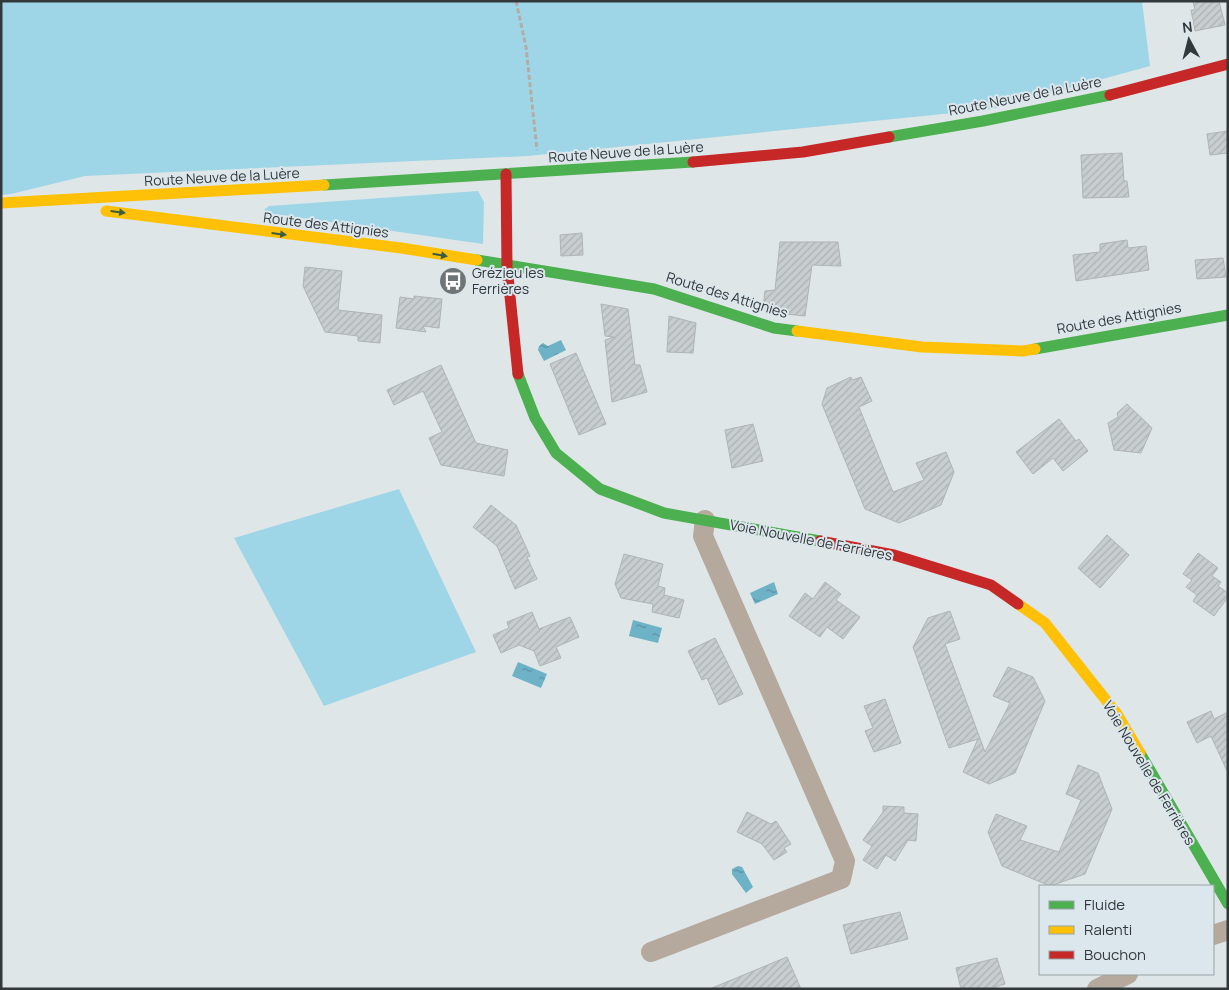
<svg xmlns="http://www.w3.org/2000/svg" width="1229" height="990" font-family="Manrope,sans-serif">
	<defs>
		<pattern id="water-ripples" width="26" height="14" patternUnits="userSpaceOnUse" patternTransform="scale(1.25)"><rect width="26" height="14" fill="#6db2c6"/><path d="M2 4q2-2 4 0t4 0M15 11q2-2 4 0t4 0" fill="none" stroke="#5a92a2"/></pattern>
		<pattern id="building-hatch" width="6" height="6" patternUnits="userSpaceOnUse" patternTransform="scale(1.25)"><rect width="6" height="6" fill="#c8cdcf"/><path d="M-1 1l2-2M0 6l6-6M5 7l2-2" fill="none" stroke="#acb1b2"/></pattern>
	</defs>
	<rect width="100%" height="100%" fill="#dfe6e8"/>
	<!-- green -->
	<g fill="#9fd6e7">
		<path d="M1,1H1142L1150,66L993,109L528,156L85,176L11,194L1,195Z"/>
		<path d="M478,191L484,202L483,244L267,213L264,210L269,206Z"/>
		<path d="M399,489L476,652L324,706L234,538Z"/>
	</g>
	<!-- water -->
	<g fill="url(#water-ripples)">
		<path d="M561,340L566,350L544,361L538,350L539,346L543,343L548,346Z"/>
		<path d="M774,582L778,594L755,604L750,593Z"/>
		<path d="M633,620L662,628L658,643L629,636Z"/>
		<path d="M518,662L547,674L541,688L512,676Z"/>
		<path d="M738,866L742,867L753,887L746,893L732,874V869Z"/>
	</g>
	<!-- building -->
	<g fill="url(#building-hatch)" stroke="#afb4b6">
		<path d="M1193,1H1219L1225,25L1195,31L1191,10H1195Z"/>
		<path d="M1228,131V153L1210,155L1207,134Z"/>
		<path d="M1122,153L1124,181H1127L1129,197L1083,198L1081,155Z"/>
		<path d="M582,233L583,255L561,256L560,235Z"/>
		<path d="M1127,240L1128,248L1146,246L1149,270L1076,281L1073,255L1100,252V244Z"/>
		<path d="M780,242H838L841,266L812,265L805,316L777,313L763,308L765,291L775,290Z"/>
		<path d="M1223,258L1226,277L1197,279L1195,260Z"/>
		<path d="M305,267L342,271L338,310L382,315L380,343L358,341V336L325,332L303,286Z"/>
		<path d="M414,296L442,299L439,328L423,326L426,332L396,328L400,297L414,299Z"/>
		<path d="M601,304L628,309L635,365H640L647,392L612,402L605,340L614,337L605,336Z"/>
		<path d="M669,316L696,323L693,353L667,352Z"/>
		<path d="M576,353L606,424L579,435L550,364Z"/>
		<path d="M441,365L476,443L508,450L504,476L441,465L429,438L442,432L423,391L394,405L387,390Z"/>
		<path d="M851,377L852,380L861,377L872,401L859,407L893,492L924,480L916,463L946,452L954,472L941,505L899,523L865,509L822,404L827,388Z"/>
		<path d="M1127,404L1152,428L1141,453L1114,450L1108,423L1118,417L1117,413Z"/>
		<path d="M1059,419L1076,441L1079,439L1088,451L1063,471L1053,458L1033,474L1016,452Z"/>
		<path d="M753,424L763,461L732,468L725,430Z"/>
		<path d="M491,505L516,525L530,556L527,557L537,579L515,589L497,546L473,527Z"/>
		<path d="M1107,535L1129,555L1100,588L1078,568Z"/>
		<path d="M1198,553L1218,568L1212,576L1221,582L1218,586L1228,593V597L1214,616L1193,601L1197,595L1186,587L1192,580L1183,574Z"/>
		<path d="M624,554L663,564L658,586L665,588L664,595L684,600L679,618L652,612L653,604L621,598L615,584Z"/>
		<path d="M825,582L841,594L836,600L860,617L843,639L827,627L820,637L789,616L805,593L813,599Z"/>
		<path d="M950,611L960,639L945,644L985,752L1010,703L993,696L1008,667L1033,677L1045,701L1015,773L989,784L963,772L978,739L949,748L913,647L928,618Z"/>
		<path d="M532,612L539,629L570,617L579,637L556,647L561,658L540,666L534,651L519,645L501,653L493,635L509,628L507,622Z"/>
		<path d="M715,638L743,694L719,705L707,678L702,680L688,651Z"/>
		<path d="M885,699L901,743L874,752L865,731L873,728L864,706Z"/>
		<path d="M1211,711L1214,719L1228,712V773L1211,736L1197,743L1187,722Z"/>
		<path d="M1078,765L1098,773L1112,809L1085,874L1050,886L1002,866L988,832L996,814L1027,826L1020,840L1059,852L1081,800L1066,794Z"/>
		<path d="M883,806L904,807V813L918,814L916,841L908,840L895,861L886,855L877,869L863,860L872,846L863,840L883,812Z"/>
		<path d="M747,812L771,824L776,821L791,844L784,848L787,852L774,860L762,844L737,832Z"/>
		<path d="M900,912L908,939L851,954L843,925Z"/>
		<path d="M787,957L801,989H712V988Z"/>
		<path d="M997,958L1005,984L988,989H961L956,968Z"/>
	</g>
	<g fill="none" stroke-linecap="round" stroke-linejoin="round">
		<!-- path -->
		<path stroke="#b2aca5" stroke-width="3" stroke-dasharray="5 2.5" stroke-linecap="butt" d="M516,1L526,47L537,150"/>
		<!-- street -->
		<g stroke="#b4a99c" stroke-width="20">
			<path d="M1213,935L1228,930"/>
			<path d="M651,952L841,879L845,861L703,536L705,520"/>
			<path d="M1097,989L1128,974"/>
		</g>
		<!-- fast -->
		<g stroke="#4caf50" stroke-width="11">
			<path d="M889,137L983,121L1110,95"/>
			<path d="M324,185L693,162"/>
			<path d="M477,260L654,289L774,328L797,331"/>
			<path d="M1035,349L1228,315"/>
			<path d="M518,374L535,418L556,453L600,489L664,513L820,541"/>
			<path d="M1140,753L1228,904"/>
		</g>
		<!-- slow -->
		<g stroke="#ffc107" stroke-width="11">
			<path d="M1,203L324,185"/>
			<path d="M106,211L401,248L477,260"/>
			<path d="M797,331L922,347L1023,351L1035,349"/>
			<path d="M1018,604L1045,623L1117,714L1140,753"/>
		</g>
		<!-- jam -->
		<g stroke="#c62828" stroke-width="11">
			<path d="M1110,95L1228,64"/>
			<path d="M693,162L803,152L889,137"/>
			<path d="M506,174L507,267L518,374"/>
			<path d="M820,541L894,555L991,585L1018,604"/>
		</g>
	</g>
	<!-- one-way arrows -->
	<defs><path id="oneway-solid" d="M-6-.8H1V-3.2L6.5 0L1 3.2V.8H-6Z" transform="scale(1.25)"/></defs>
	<g fill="#3a5c41">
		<use href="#oneway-solid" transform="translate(118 212) rotate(7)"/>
		<use href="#oneway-solid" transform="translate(279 234) rotate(7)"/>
		<use href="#oneway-solid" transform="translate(440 255) rotate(10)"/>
	</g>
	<!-- icons -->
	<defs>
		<g id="bus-disc" transform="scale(1.4375)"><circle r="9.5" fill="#6f7577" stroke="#dbe7ec"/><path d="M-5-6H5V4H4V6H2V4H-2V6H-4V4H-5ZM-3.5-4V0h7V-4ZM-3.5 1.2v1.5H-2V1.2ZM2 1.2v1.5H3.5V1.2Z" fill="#fff"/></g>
	</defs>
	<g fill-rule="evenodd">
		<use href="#bus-disc" x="453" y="281"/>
	</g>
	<g text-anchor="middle" stroke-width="4" stroke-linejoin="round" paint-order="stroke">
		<!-- street labels -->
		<g font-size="14" fill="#33383a" stroke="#dbe7ec">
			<text transform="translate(1025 96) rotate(-11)" y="5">Route Neuve de la Luère</text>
			<text transform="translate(626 152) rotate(-4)" y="5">Route Neuve de la Luère</text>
			<text transform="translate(222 177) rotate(-3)" y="5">Route Neuve de la Luère</text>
			<text transform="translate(326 225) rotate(7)" y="5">Route des Attignies</text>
			<text transform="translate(727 295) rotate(17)" y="5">Route des Attignies</text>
			<text transform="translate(1119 318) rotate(-10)" y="5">Route des Attignies</text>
			<text transform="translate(811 540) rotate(11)" y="5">Voie Nouvelle de Ferrières</text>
			<text transform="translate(1149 773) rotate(59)" y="5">Voie Nouvelle de Ferrières</text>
		</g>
		<!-- poi labels -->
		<g font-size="14" fill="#33383a" stroke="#dbe7ec" text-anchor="start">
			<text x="472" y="278">Grézieu les<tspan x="472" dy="16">Ferrières</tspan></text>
		</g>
	</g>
	<!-- border -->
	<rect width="1229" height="990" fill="none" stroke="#33383a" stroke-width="5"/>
	<!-- legend -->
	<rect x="1039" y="885" width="175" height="90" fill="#dbe7ec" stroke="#98a1a5"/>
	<rect x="1049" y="901" width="25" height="8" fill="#4caf50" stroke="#98a1a5"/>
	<text x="1084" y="910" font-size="15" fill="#33383a">Fluide</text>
	<rect x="1049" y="926" width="25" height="8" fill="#ffc107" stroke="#98a1a5"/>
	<text x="1084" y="935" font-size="15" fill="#33383a">Ralenti</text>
	<rect x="1049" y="951" width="25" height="8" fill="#c62828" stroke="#98a1a5"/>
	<text x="1084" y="960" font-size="15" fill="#33383a">Bouchon</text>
	<!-- north arrow -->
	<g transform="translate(1189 40) rotate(353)" stroke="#dbe7ec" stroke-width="4" paint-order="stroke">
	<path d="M0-4L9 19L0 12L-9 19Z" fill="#33383a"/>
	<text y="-8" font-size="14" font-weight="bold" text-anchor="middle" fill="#33383a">N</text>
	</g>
</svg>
